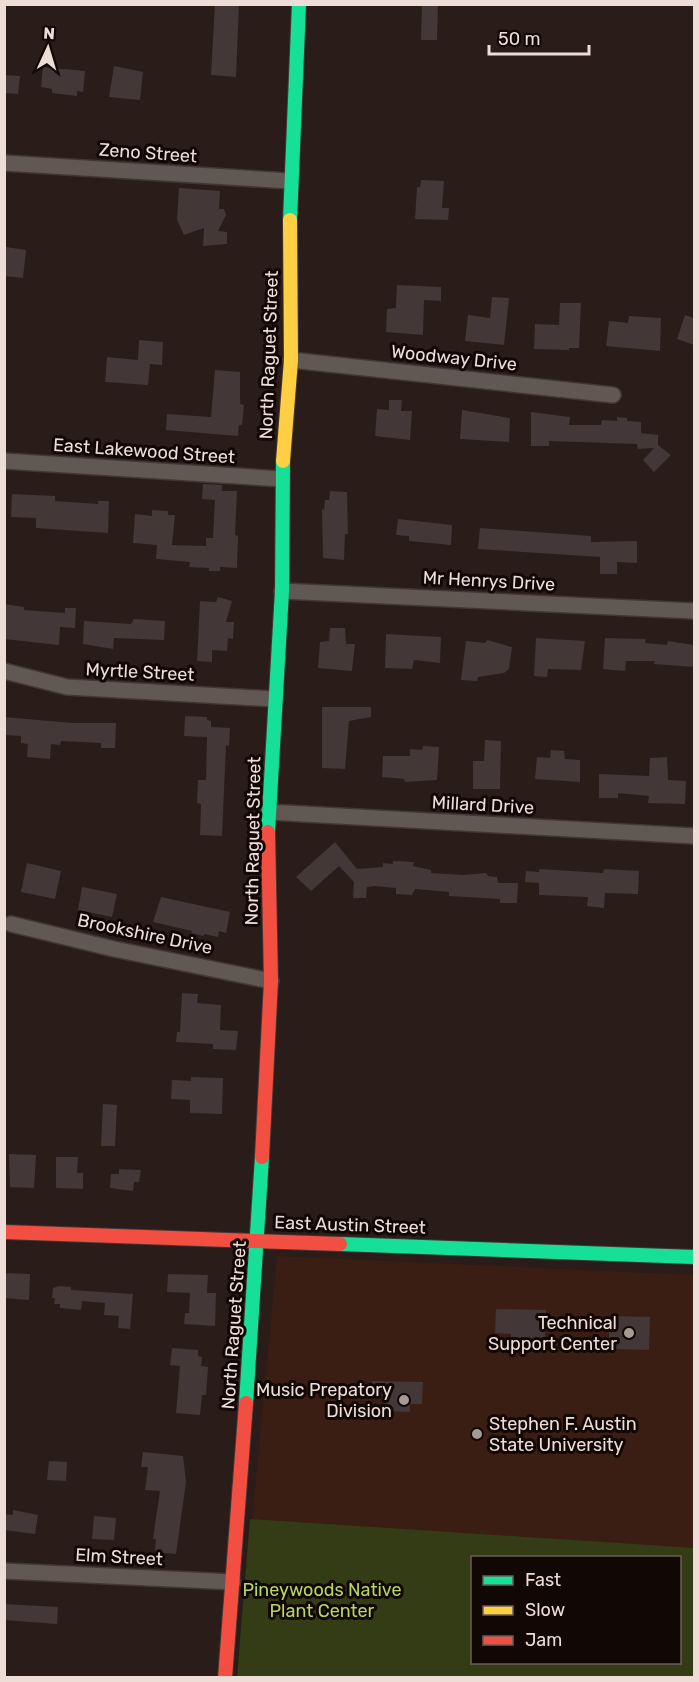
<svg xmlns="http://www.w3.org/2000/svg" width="699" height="1682" font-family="Rubik,sans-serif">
	<rect width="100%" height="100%" fill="#2a1c18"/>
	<!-- built -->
	<path fill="#3a1e14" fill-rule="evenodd" d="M277,1256L694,1275V1677L237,1678ZM472,1558H680V1662H472Z"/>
	<!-- green -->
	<path fill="#343c15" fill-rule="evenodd" d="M250,1519L694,1548V1677H237ZM472,1558H680V1662H472Z"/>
	<!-- building -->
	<g fill="#433737">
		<path d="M215,4H239L236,77L211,75Z"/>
		<path d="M422,4H438L437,40H421Z"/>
		<path d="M114,66L143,72L140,100L109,97Z"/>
		<path d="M43,67L85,71L83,92L77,91V96L52,93V89L41,87Z"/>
		<path d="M4,75L20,76L18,94L4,93Z"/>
		<path d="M421,180L444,181L442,208H449L448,220L415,219L417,187H420Z"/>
		<path d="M179,188L220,191L219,209H224L226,215L218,231L227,232V244L203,246L204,228L184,235L177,220Z"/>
		<path d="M6,247L26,250L23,278L4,276Z"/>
		<path d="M397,285L441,287V301L424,300L423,335L386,332L387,309L396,308Z"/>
		<path d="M492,297L509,298L504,345L465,341L468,315L490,318Z"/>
		<path d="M560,303H581L579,348H569V350L534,349L535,324L559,325Z"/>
		<path d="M685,315L694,318V345L677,339Z"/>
		<path d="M629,316L661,318L660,351L606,346L609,321L628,323Z"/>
		<path d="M139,340L163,342L162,365L150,364L148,385L105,382L107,357L138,360Z"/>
		<path d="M215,370L240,372V404L244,405L242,425H239L238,436L166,430L167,414L211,417Z"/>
		<path d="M389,400H402L401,411H412L410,440L375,436L377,409L389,410Z"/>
		<path d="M462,410L510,418L509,442L460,439Z"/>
		<path d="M531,412L570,417L569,425H601L602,420L617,421V417L627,418V421L641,422V433L658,435V445L671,455L654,472L643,460L654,448L638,449L637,444L549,441V446H531Z"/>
		<path d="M203,484L222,485V491H237L235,535L238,536L237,568L220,567V571H209V568L189,567L190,562L156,559L157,545L133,543L135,514L152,516V510L168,511V515H175L172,545L206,546V538H213L215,500L202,499Z"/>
		<path d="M330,491L347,492L348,534H345L344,560L323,558L322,509L324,510L325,500H329Z"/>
		<path d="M12,494L55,496V501L98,504V501H109L108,533L36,528V518L11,517Z"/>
		<path d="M398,519L452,525L451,545L409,541V536L396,535Z"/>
		<path d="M480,528L591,536V542L637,541V563L617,562V574H600V557L478,549Z"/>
		<path d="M218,597L232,601L226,622H234L233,639L228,638L227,651L212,650V662L197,661L200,601L216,602Z"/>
		<path d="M4,604L24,607V610L65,613V608H76L75,628L60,627L59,645L4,639Z"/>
		<path d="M134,619L165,621L164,640L114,638L113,649L83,644L84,621L131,624Z"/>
		<path d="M330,628H345L346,644H355L352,671L318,668L320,642L329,641Z"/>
		<path d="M386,634L441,637L440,663L414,660L412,669L385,668Z"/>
		<path d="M536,638L585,641L581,670L548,669L547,677L534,676Z"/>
		<path d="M605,638L646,639L645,643L667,645L668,641L694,645V667L654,664L655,661H626L625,671L603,669Z"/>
		<path d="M487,640L512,647L509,669L504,673L478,677L477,681L461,680L466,641L485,643Z"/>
		<path d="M322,707H371V717L349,721L345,769L322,768Z"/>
		<path d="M185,716L207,717V720L211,721V727L230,728L229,746L226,745L222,836L200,835L201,804L197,803L198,780H206L207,737L184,736Z"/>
		<path d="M4,717L73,723H116L115,748H101V743L61,741L60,745L51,744L50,759L27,757L28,744L21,743V736L4,735Z"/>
		<path d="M485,740L501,741L500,789H473V761H484Z"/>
		<path d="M423,746L439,747L437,780L405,782L404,779L382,777L383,756H410V749L422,750Z"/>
		<path d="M551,750L564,751L565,759L580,760V782L535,779L537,757L550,758Z"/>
		<path d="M667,757L668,780L686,781L685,804L648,803L649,796L618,793V798H599V774L649,776L650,758Z"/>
		<path d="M335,842L357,869L383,867V863L393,864V861L414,862L413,866L431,870V873L463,875L486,873L488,876L497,877L498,883H518L517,903H500V899L449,896V892L415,889L412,895L396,894V888L374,886L367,887L366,898H353L354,882L339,866L311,891L296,877Z"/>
		<path d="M27,863L61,871L55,899L21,892Z"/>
		<path d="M539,869L603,873L604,869L639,871L638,894L605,893L604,908L587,906L588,897L539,895V883L525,882L526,871L539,872Z"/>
		<path d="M82,887L117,894L112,917L78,910Z"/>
		<path d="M161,897L230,912L226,933L219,931L218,937L204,934V936L191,933L192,931L153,922Z"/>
		<path d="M182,993L198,994L197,1003L221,1005L220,1030L238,1031L236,1050L213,1049V1044L176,1042L177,1032H180Z"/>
		<path d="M191,1077L223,1078L222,1114L190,1113V1100L171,1099L172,1080L191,1081Z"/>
		<path d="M103,1104L117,1105L115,1146H101Z"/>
		<path d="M9,1154L36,1155L34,1188L10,1187Z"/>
		<path d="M56,1157H78L77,1173H83V1189L56,1188Z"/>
		<path d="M119,1169L141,1170L139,1182H134L133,1191L110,1188L111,1174H119Z"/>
		<path d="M4,1273L30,1274L29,1300L4,1298Z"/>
		<path d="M168,1274L208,1275L207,1293H216L215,1326L184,1324L185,1313H189L190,1293L167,1292Z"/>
		<path d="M59,1286L71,1287V1290L133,1294L130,1329L118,1328L119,1316L104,1315L105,1303L82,1301L81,1310L60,1308V1304H54L55,1298H52L53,1288Z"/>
		<path d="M496,1309L546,1310L545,1339L511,1338V1334L495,1333Z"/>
		<path d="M609,1316L650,1317L649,1350L609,1349Z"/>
		<path d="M172,1348L198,1350V1356L202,1357L201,1366L208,1367L206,1395H202L200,1415L176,1413L180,1366L170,1365Z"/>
		<path d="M372,1381L423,1382L422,1404H410V1412L385,1411L386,1396L371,1395Z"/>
		<path d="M143,1452L183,1456L186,1482L176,1554L155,1552L156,1539H153L160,1491L145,1490L148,1467H141Z"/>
		<path d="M49,1461L67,1462L66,1481L47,1480Z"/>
		<path d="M13,1510L38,1515L35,1534L4,1530V1514L13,1515Z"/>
		<path d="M94,1516L116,1518L114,1540L92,1539Z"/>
		<path d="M4,1604L58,1607L57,1624L4,1620Z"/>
	</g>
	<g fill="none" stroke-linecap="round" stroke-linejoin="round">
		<!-- street casing -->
		<g stroke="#423733" stroke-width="18">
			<g id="street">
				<path d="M4,163L290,181"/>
				<path d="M291,360L613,395"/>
				<path d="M4,461L282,479"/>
				<path d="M282,591L694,611"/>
				<path d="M4,671L67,687L275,699"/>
				<path d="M268,812L694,836"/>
				<path d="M11,924L114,949L271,981"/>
				<path d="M4,1571L233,1582"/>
			</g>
		</g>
		<!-- fast casing -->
		<g stroke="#423733" stroke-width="16">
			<g id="fast">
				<path d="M290,220L299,4"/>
				<path d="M268,832L282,591L283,461"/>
				<path d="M340,1244L694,1257"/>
				<path d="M246,1403L262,1157"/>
			</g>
		</g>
		<!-- slow casing -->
		<g stroke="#423733" stroke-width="16">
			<path id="slow" d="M283,461L291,360L290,220"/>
		</g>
		<!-- jam casing -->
		<g stroke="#423733" stroke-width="16">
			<g id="jam">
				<path d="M262,1157L271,981L268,832"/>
				<path d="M4,1232L340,1244"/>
				<path d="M225,1678L246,1403"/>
			</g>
		</g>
		<!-- street -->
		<use href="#street" stroke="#615753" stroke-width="15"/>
		<!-- fast -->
		<use href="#fast" stroke="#16e098" stroke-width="14"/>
		<!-- slow -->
		<use href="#slow" stroke="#ffcf43" stroke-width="14"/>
		<!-- jam -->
		<use href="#jam" stroke="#f24e42" stroke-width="14"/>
	</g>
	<!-- markers -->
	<g fill="#a99994" stroke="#110705" stroke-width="2">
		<circle cx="629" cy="1333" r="6"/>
		<circle cx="404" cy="1400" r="6"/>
		<circle cx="477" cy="1434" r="6"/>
	</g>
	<g text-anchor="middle" stroke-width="6" stroke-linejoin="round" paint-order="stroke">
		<!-- street labels -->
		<g font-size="18" fill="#eeddd7" stroke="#110705">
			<text transform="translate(148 153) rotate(4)" y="6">Zeno Street</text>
			<text transform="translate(269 355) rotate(-88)" y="6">North Raguet Street</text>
			<text transform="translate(454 358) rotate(6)" y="6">Woodway Drive</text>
			<text transform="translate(144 451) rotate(4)" y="6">East Lakewood Street</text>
			<text transform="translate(489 581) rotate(3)" y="6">Mr Henrys Drive</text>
			<text transform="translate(140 672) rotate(3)" y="6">Myrtle Street</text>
			<text transform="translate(483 805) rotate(3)" y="6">Millard Drive</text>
			<text transform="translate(253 841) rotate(-89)" y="6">North Raguet Street</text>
			<text transform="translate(145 934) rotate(12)" y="6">Brookshire Drive</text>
			<text transform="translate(350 1225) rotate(2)" y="6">East Austin Street</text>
			<text transform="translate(234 1325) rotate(-86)" y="6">North Raguet Street</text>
			<text transform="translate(119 1557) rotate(3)" y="6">Elm Street</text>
		</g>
		<!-- poi labels -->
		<g font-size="18" fill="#eeddd7" stroke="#110705" text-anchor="end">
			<text x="617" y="1329">Technical<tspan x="617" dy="21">Support Center</tspan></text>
			<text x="392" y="1396">Music Prepatory<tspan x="392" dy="21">Division</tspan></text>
			<text x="489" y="1430" text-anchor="start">Stephen F. Austin<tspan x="489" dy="21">State University</tspan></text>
		</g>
		<!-- park labels -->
		<g font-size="18" fill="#b6d665" stroke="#110705">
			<text x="322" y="1596">Pineywoods Native<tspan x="322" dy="21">Plant Center</tspan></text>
		</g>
	</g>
	<!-- border -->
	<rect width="699" height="1682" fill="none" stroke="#eeddd7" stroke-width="12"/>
	<!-- legend -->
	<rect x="471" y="1556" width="210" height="108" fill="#110705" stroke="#695d59" stroke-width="1.5"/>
	<rect x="483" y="1576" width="30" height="9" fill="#16e098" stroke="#695d59" stroke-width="1.5"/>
	<text x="525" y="1586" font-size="18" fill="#eeddd7">Fast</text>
	<rect x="483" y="1606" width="30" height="9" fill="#ffcf43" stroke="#695d59" stroke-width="1.5"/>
	<text x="525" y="1616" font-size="18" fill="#eeddd7">Slow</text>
	<rect x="483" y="1636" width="30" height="9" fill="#f24e42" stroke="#695d59" stroke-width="1.5"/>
	<text x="525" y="1646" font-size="18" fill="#eeddd7">Jam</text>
	<!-- north arrow -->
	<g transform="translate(48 48) rotate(4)" stroke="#110705" stroke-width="4.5" paint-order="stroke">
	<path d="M0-4.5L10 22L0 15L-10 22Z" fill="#eeddd7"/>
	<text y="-9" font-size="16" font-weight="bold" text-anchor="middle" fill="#eeddd7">N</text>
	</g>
	<!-- scale -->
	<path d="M489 45v9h100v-9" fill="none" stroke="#eeddd7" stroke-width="3"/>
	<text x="498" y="45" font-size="18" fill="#eeddd7" stroke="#110705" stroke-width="4.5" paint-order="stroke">50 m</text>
</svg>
